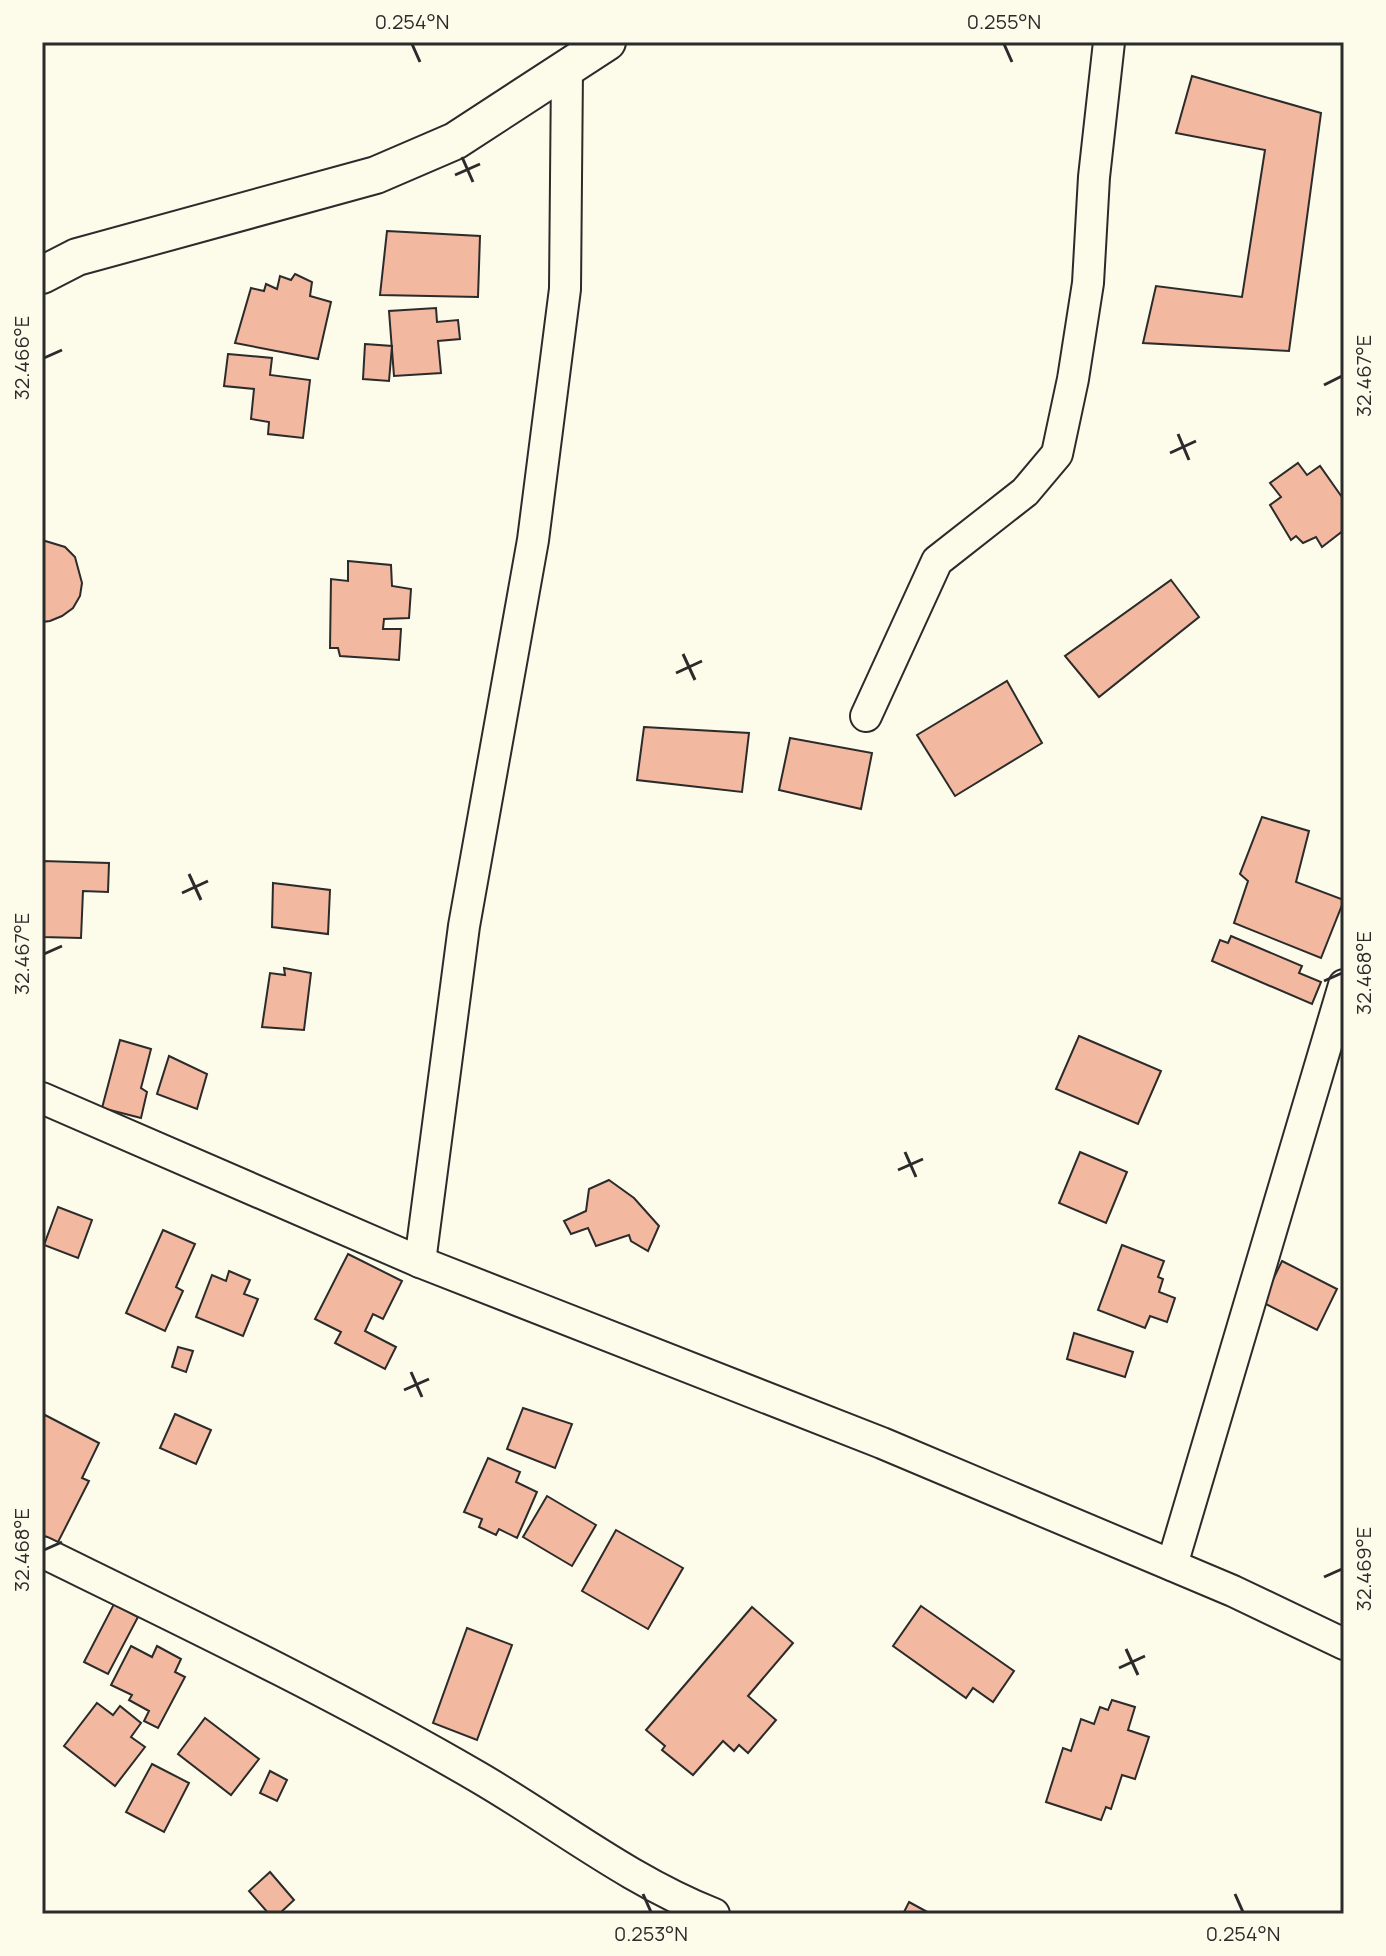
<svg xmlns="http://www.w3.org/2000/svg" width="1386" height="1956" font-family="Manrope,sans-serif">
	<rect width="100%" height="100%" fill="#fdfbea"/>
	<!-- building -->
	<g fill="#f2b8a0" stroke="#2b2b2b" stroke-width="2">
		<path d="M1192,76L1321,113L1289,351L1143,343L1156,286L1242,297L1265,150L1176,133Z"/>
		<path d="M387,231L480,236L478,297L380,295Z"/>
		<path d="M295,274L312,282L310,296L331,302L318,359L235,343L251,288L264,291L266,284L277,289L280,276L291,280Z"/>
		<path d="M436,308L437,322L458,320L460,339L438,341L441,373L394,376L389,311Z"/>
		<path d="M365,344L392,346L389,381L363,379Z"/>
		<path d="M228,354L272,358L270,375L310,380L303,438L268,434L269,422L251,419L254,389L224,386Z"/>
		<path d="M1298,463L1307,475L1320,466L1344,500V530L1322,547L1316,537L1303,543L1296,536L1291,540L1270,505L1281,497L1270,483Z"/>
		<path d="M42,540L65,547L75,557L82,583L80,596L73,608L62,616L50,621L42,622Z"/>
		<path d="M348,561L391,565L392,586L411,589L409,618L384,619L383,629H401L399,660L340,656L338,648H330L331,579L348,581Z"/>
		<path d="M1171,580L1199,617L1099,697L1065,656Z"/>
		<path d="M1007,681L1042,743L955,796L917,735Z"/>
		<path d="M644,727L749,733L742,792L637,780Z"/>
		<path d="M790,738L872,753L861,809L779,790Z"/>
		<path d="M1262,817L1309,831L1296,882L1344,900L1321,958L1234,923L1248,881L1240,874Z"/>
		<path d="M42,861L109,863L108,892L83,891L81,938L42,937Z"/>
		<path d="M273,883L330,890L328,934L272,927Z"/>
		<path d="M1231,936L1302,966L1299,973L1321,982L1312,1004L1212,961L1220,940L1228,943Z"/>
		<path d="M284,968L311,973L304,1030L262,1027L270,973L285,975Z"/>
		<path d="M1079,1036L1161,1071L1138,1124L1056,1089Z"/>
		<path d="M120,1040L151,1049L141,1088L147,1092L141,1118L102,1108Z"/>
		<path d="M169,1056L207,1074L197,1109L157,1094Z"/>
		<path d="M1080,1152L1127,1172L1106,1223L1059,1203Z"/>
		<path d="M609,1180L634,1198L659,1226L648,1251L631,1241L629,1235L596,1246L588,1228L571,1234L564,1221L586,1211L589,1189Z"/>
		<path d="M58,1207L92,1220L78,1258L44,1245Z"/>
		<path d="M163,1230L195,1244L176,1287L183,1291L165,1331L126,1313Z"/>
		<path d="M1122,1245L1164,1261L1158,1277L1163,1279L1159,1292L1175,1298L1167,1322L1150,1316L1145,1328L1098,1310Z"/>
		<path d="M348,1254L402,1281L383,1319L373,1314L365,1331L396,1347L385,1369L335,1343L341,1332L315,1319Z"/>
		<path d="M1282,1261L1337,1289L1317,1330L1262,1302Z"/>
		<path d="M229,1271L250,1280L244,1294L258,1299L243,1336L196,1317L212,1275L226,1281Z"/>
		<path d="M1074,1333L1133,1352L1125,1377L1067,1359Z"/>
		<path d="M178,1347L193,1351L186,1372L172,1367Z"/>
		<path d="M523,1408L572,1424L555,1468L507,1449Z"/>
		<path d="M175,1414L211,1430L196,1464L160,1448Z"/>
		<path d="M45,1415L99,1443L82,1478L89,1481L55,1548L42,1541V1421Z"/>
		<path d="M488,1458L520,1472L516,1482L537,1492L517,1538L499,1529L496,1535L479,1527L482,1519L464,1512Z"/>
		<path d="M547,1496L596,1525L572,1566L523,1537Z"/>
		<path d="M616,1530L683,1568L648,1629L582,1591Z"/>
		<path d="M114,1604L138,1617L108,1674L84,1662Z"/>
		<path d="M921,1606L1014,1671L993,1702L973,1688L966,1698L893,1646Z"/>
		<path d="M752,1607L793,1643L748,1696L776,1720L748,1753L739,1745L734,1751L723,1741L693,1775L662,1750L665,1746L646,1730Z"/>
		<path d="M467,1628L512,1645L477,1740L433,1723Z"/>
		<path d="M131,1646L152,1657L157,1646L181,1659L175,1672L185,1677L158,1728L144,1721L149,1711L129,1700L132,1695L111,1685Z"/>
		<path d="M1112,1700L1135,1707L1128,1730L1149,1737L1135,1779L1122,1775L1111,1809L1106,1807L1101,1820L1046,1802L1063,1748L1071,1751L1081,1719L1094,1724L1100,1707L1108,1710Z"/>
		<path d="M97,1703L113,1715L120,1706L141,1723L131,1737L145,1747L115,1786L64,1746Z"/>
		<path d="M205,1718L259,1759L231,1795L178,1754Z"/>
		<path d="M152,1764L189,1783L164,1832L126,1812Z"/>
		<path d="M270,1771L287,1780L277,1801L260,1793Z"/>
		<path d="M270,1872L294,1900L279,1914H269L249,1891Z"/>
		<path d="M909,1902L931,1914H903Z"/>
	</g>
	<g fill="none" stroke-linecap="round" stroke-linejoin="round">
		<!-- minor casing -->
		<g stroke="#2b2b2b" stroke-width="34">
			<g id="minor">
				<path d="M866,716L937,561L1025,492L1057,454L1073,379L1088,283L1094,177L1109,42"/>
				<path d="M42,1098L420,1262L882,1443L1233,1591L1344,1644"/>
				<path d="M420,1262L464,926L533,540L565,289L567,70"/>
				<path d="M42,1552C189,1624 337,1695 478,1777C557,1823 628,1880 714,1914"/>
				<path d="M1172,1565L1344,985"/>
			</g>
		</g>
		<!-- tertiary casing -->
		<g stroke="#2b2b2b" stroke-width="40">
			<path id="tertiary" d="M42,275L77,257L376,175L455,141L607,42"/>
		</g>
		<!-- minor -->
		<use href="#minor" stroke="#fdfbea" stroke-width="30"/>
		<!-- tertiary -->
		<use href="#tertiary" stroke="#fdfbea" stroke-width="36"/>
	</g>
	<!-- ticks -->
	<path fill="none" stroke="#2b2b2b" stroke-width="3" d="M412,44L420,62M1004,44L1012,62M462,157L473,182M455,175L480,164M44,358L62,350M1324,385L1342,376M1178,434L1189,460M1170,453L1196,441M683,654L695,680M676,673L702,661M189,874L201,900M182,893L208,881M44,954L62,946M1324,981L1342,973M905,1152L916,1177M898,1170L923,1159M411,1372L422,1397M404,1390L429,1379M44,1550L62,1542M1324,1577L1342,1569M1126,1649L1138,1675M1119,1668L1145,1656M643,1894L651,1912M1235,1894L1243,1912"/>
	<!-- border -->
	<rect width="1386" height="1956" fill="none" stroke="#fdfbea" stroke-width="88"/>
	<rect x="44" y="44" width="1298" height="1868" fill="none" stroke="#2b2b2b" stroke-width="3"/>
	<g font-size="20" text-anchor="middle" fill="#2b2b2b">
		<text x="412" y="29">0.254°N</text>
		<text x="1004" y="29">0.255°N</text>
		<text transform="translate(22 358) rotate(-90)" y="7">32.466°E</text>
		<text transform="translate(1364 376) rotate(-90)" y="7">32.467°E</text>
		<text transform="translate(22 954) rotate(-90)" y="7">32.467°E</text>
		<text transform="translate(1364 973) rotate(-90)" y="7">32.468°E</text>
		<text transform="translate(22 1550) rotate(-90)" y="7">32.468°E</text>
		<text transform="translate(1364 1569) rotate(-90)" y="7">32.469°E</text>
		<text x="651" y="1941">0.253°N</text>
		<text x="1243" y="1941">0.254°N</text>
	</g>
</svg>
